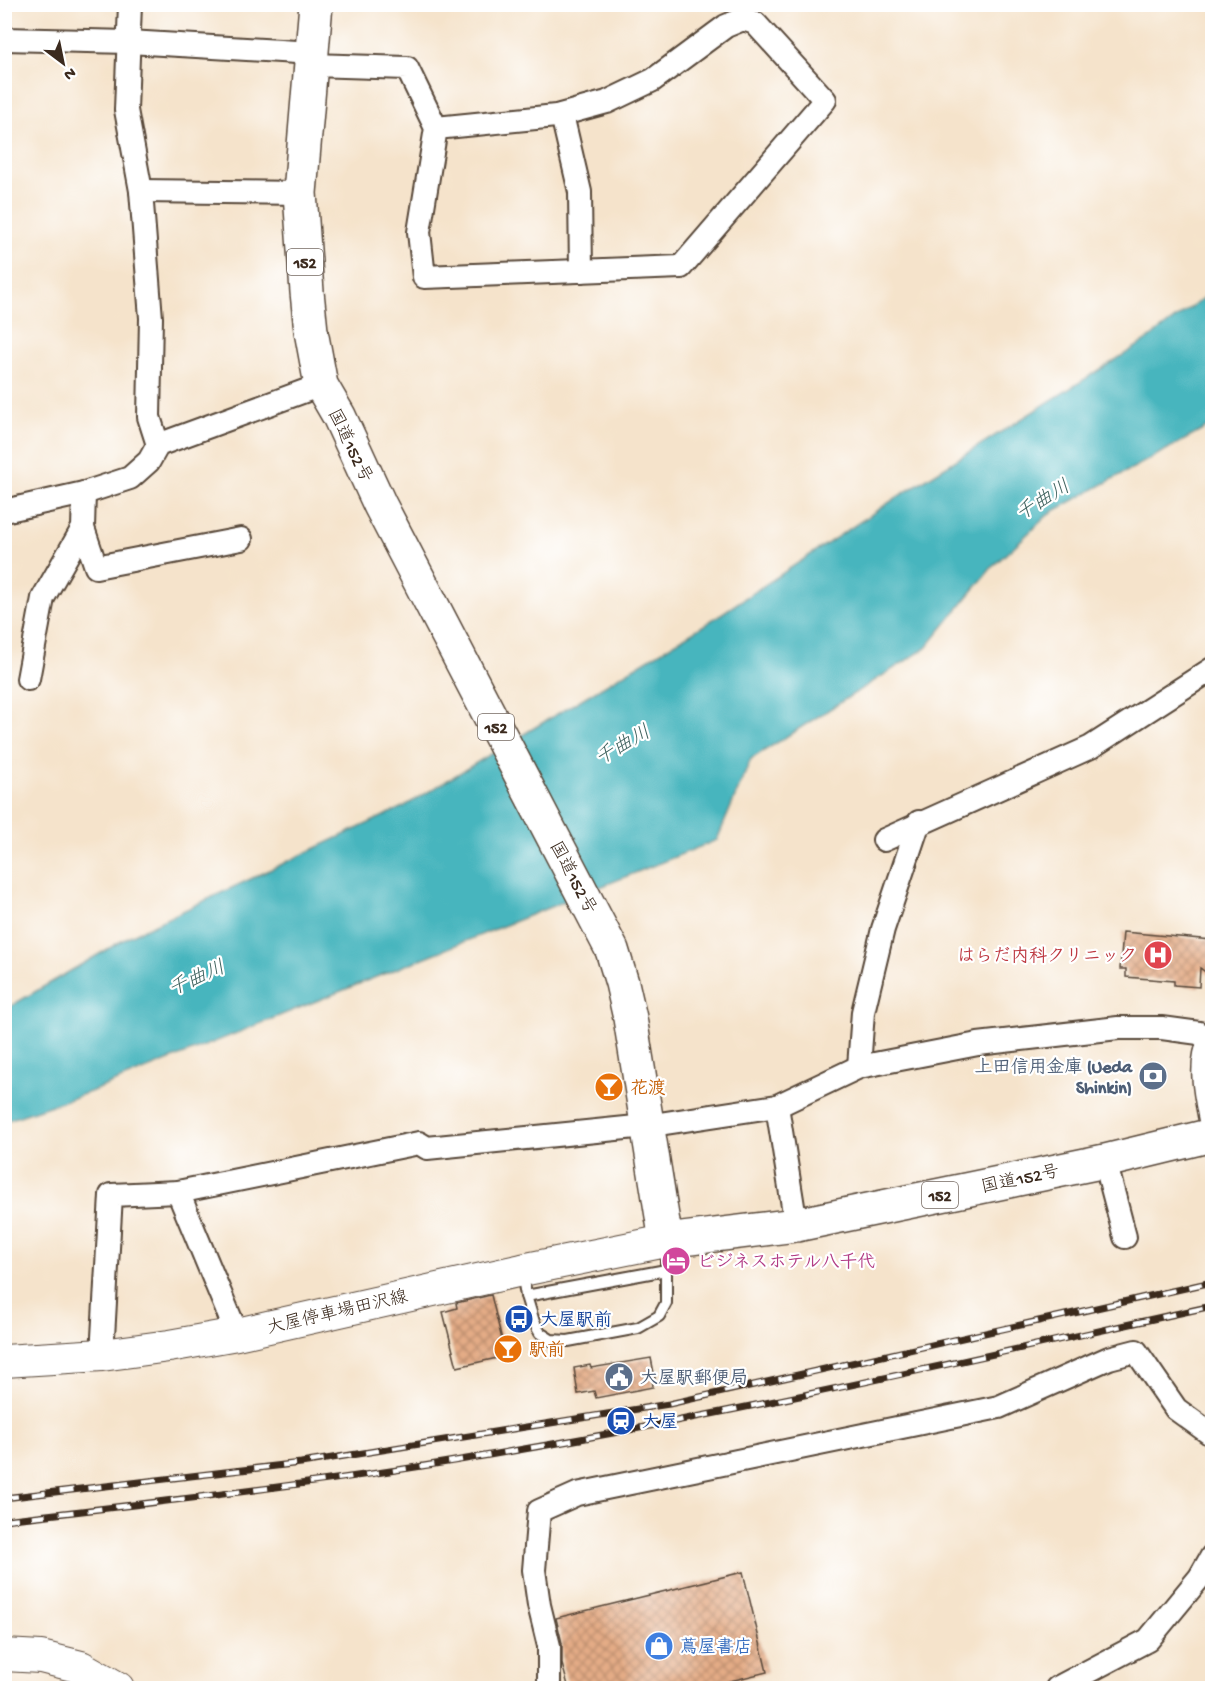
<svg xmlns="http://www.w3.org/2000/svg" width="1217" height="1693" font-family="'Gochi Hand','Klee One',sans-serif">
	<defs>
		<pattern id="building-cross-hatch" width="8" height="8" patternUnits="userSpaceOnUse" patternTransform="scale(1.5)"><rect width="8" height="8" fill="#e4ac86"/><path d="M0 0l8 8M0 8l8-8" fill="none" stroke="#ba8c6d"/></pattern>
	</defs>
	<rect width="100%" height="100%" fill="#fff"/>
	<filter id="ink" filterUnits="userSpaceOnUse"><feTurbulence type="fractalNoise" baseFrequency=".0167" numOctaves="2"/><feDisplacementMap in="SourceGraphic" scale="12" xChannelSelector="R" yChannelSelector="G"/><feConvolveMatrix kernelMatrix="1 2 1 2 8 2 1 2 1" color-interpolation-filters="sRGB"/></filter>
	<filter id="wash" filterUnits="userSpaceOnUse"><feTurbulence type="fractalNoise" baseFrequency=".008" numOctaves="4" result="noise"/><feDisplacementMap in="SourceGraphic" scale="24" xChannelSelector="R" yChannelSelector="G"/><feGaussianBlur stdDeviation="1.35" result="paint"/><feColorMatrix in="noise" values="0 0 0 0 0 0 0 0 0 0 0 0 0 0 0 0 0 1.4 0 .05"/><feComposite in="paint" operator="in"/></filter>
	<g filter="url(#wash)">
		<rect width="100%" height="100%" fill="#f5e3cb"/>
		<!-- water -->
		<path fill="#46b5be" stroke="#40706e" stroke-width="1.5" d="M1212,292V425L1050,513L993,566L926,648L751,759L717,840L90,1092L5,1121L4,1010L130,936L405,806L706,624L899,496L1144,342Z"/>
		<g id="blocks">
			<!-- building -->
			<g fill="url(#building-cross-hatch)">
				<path d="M1123,932L1212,940V977L1200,968L1199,987L1174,985V981L1126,977V969H1120Z"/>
				<path d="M491,1295L506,1356L457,1367L443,1312L457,1308L456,1303Z"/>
				<path d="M651,1358L655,1378H652L653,1387L596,1398L594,1391L578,1394L574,1368L590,1365L591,1368Z"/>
				<path d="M743,1572L767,1672L698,1689H569L562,1664V1643L556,1618Z"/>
			</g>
		</g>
	</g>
	<g filter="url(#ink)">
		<use href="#blocks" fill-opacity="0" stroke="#574638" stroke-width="1.5"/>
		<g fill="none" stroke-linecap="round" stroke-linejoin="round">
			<!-- service casing -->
			<g stroke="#574638" stroke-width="14">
				<g id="service">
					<path d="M522,1272L526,1296L534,1322L540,1333L551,1340L568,1341L638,1328L659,1316L666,1303V1244"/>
					<path d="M526,1296L666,1270"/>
				</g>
			</g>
			<!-- minor casing -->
			<g stroke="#574638" stroke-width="26">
				<g id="minor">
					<path d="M130,4L126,110L141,191L151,318L149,417L158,445"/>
					<path d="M4,39L129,42L313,53"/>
					<path d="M312,65L407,68L436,128L556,116L607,102L653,80L726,26L743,19L755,23L825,100L681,267L424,277L419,232L436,128"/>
					<path d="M562,115L580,192L581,271"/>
					<path d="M141,191L300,193"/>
					<path d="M4,511L84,493L130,478L149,461L158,445L321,385"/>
					<path d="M83,528L96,567L241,539"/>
					<path d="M28,679L43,598L83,528L84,493"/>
					<path d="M884,840L1091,747L1212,669"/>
					<path d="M859,1067L863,1012L883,929L919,822"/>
					<path d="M777,1106L796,1225"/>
					<path d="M1105,1161L1125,1237"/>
					<path d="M178,1192L237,1334"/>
					<path d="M102,1355L111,1195L178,1192L419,1143L427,1148L646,1126L777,1106L859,1067L978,1044L1118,1028H1162L1199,1033L1211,1042"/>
					<path d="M549,1688V1646L539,1605L534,1570L539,1511L577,1494L999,1407L1109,1358L1136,1351L1176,1409L1212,1435"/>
					<path d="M1057,1688L1148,1640L1200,1577L1212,1556"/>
				</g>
			</g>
			<!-- tertiary casing -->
			<g stroke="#574638" stroke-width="30">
				<path id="tertiary" d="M1212,1041C1201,1064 1207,1092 1212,1117"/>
			</g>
			<!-- secondary casing -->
			<g stroke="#574638" stroke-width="34">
				<g id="secondary">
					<path d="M4,1361L102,1355L169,1346L237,1334L522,1270L666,1241"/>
					<path d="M4,1655L41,1657L81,1667L118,1688"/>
				</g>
			</g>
			<!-- trunk casing -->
			<g stroke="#574638" stroke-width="36">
				<path id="trunk" d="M316,4L300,193L307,292L311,331L321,385L339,416L380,505L612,950L622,983L630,1018L666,1241L796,1225L1105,1161L1212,1135"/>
			</g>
			<!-- service -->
			<use href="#service" stroke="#fff" stroke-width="10"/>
			<!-- minor -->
			<use href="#minor" stroke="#fff" stroke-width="22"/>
			<!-- tertiary -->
			<use href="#tertiary" stroke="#fff" stroke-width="27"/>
			<!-- secondary -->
			<use href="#secondary" stroke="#fff" stroke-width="32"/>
			<!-- trunk -->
			<use href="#trunk" stroke="#fff" stroke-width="33"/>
			<!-- rail casing -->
			<g stroke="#3b2a1e" stroke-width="7">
				<g id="rail">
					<path d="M4,1498L301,1463L669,1404L1212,1282"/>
					<path d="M4,1520C178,1500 352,1480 524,1449C755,1409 984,1356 1212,1306"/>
				</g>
			</g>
			<!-- rail -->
			<use href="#rail" stroke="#fff" stroke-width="4.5" stroke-dasharray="14" stroke-linecap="butt"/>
		</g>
	</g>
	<!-- icons -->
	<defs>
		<g id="hospital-disc" transform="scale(1.5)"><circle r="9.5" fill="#e0444e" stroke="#fff"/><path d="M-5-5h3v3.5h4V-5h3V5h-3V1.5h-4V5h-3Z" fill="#fff"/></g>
		<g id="bank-disc" transform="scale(1.5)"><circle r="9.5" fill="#5c6f8a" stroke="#fff"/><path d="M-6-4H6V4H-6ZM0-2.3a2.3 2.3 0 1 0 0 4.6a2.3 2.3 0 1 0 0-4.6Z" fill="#fff"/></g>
		<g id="bar-disc" transform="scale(1.5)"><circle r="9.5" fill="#e8710a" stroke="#fff"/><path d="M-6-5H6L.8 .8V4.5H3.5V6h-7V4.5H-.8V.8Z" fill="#fff"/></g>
		<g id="hotel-disc" transform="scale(1.5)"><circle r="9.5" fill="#d1479c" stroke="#fff"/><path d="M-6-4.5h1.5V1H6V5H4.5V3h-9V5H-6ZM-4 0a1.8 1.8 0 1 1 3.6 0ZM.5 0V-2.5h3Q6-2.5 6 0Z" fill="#fff"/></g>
		<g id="bus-disc" transform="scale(1.5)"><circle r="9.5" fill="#1a4fb4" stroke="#fff"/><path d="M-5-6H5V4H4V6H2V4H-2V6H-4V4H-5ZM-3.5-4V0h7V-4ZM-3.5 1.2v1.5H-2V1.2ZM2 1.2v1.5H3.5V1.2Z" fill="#fff"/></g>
		<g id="civic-disc" transform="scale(1.5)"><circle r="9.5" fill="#5c6f8a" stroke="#fff"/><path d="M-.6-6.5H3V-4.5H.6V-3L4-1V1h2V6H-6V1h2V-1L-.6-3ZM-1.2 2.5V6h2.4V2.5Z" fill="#fff"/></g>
		<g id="station-disc" transform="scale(1.5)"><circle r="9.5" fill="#1a4fb4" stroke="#fff"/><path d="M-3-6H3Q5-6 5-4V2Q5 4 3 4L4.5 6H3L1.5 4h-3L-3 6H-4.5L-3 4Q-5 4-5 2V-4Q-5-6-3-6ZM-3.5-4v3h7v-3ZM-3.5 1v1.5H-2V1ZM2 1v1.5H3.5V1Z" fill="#fff"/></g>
		<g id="shop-disc" transform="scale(1.5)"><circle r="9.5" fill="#3f7fe0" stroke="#fff"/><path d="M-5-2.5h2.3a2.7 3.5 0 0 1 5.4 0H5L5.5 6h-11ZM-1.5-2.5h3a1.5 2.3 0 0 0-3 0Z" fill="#fff"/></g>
	</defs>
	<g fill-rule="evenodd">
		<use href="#hospital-disc" x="1158" y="955"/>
		<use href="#bank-disc" x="1153" y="1076"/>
		<use href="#bar-disc" x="609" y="1087"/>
		<use href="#hotel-disc" x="676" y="1261"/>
		<use href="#bus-disc" x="519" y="1319"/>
		<use href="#bar-disc" x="508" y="1349"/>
		<use href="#civic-disc" x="619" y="1377"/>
		<use href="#station-disc" x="621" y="1421"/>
		<use href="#shop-disc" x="659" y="1646"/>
	</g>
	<g text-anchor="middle" stroke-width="4.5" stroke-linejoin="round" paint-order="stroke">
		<!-- shield labels -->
		<g fill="#fff" stroke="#766a62" stroke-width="1.5">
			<rect x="287" y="249" width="36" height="26" rx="4.5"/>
			<rect x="478" y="714" width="36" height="26" rx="4.5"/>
			<rect x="922" y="1182" width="36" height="26" rx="4.5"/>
		</g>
		<g font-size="16" font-weight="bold" fill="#3b2a1e">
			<text x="305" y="268">152</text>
			<text x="496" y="733">152</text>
			<text x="940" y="1201">152</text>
		</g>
		<!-- street labels -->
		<g font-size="18" fill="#3b2a1e" stroke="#fff">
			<text transform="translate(351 445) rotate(64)" y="6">国道152号</text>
			<text transform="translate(574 877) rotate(62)" y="6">国道152号</text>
			<text transform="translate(1020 1178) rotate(-12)" y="6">国道152号</text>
			<text transform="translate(337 1311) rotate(-13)" y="6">大屋停車場田沢線</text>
		</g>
		<!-- health labels -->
		<g font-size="18" font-weight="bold" fill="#be3a42" stroke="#fff" text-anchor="end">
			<text x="1137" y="961">はらだ内科クリニック</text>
		</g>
		<!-- service labels -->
		<g font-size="18" font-weight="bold" fill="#4e5e75" stroke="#fff" text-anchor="end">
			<text x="1132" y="1072">上田信用金庫 (Ueda<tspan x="1132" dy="21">Shinkin)</tspan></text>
			<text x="640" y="1383" text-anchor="start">大屋駅郵便局</text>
		</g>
		<!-- food labels -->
		<g font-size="18" font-weight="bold" fill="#c56008" stroke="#fff" text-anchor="start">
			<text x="630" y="1093">花渡</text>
			<text x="529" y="1355">駅前</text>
		</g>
		<!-- hotel labels -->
		<g font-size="18" font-weight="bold" fill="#b23c85" stroke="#fff" text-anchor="start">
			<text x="697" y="1267">ビジネスホテル八千代</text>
		</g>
		<!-- transit labels -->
		<g font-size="18" font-weight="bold" fill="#164399" stroke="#fff" text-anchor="start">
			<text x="540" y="1325">大屋駅前</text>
			<text x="642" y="1427">大屋</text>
		</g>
		<!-- shop labels -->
		<g font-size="18" font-weight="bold" fill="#366cbe" stroke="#fff" text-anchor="start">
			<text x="680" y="1652">蔦屋書店</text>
		</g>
		<!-- water labels -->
		<g font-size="20" font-style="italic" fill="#3f625e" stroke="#fff">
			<text transform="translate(1042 499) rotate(-32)" y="7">千曲川</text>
			<text transform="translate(622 744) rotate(-30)" y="7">千曲川</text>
			<text transform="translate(196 977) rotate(-24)" y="7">千曲川</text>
		</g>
	</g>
	<!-- margin -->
	<rect width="1217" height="1693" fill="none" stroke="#fff" stroke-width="24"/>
	<!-- north arrow -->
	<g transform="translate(63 63) rotate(148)" stroke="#ffffff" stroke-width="4.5" paint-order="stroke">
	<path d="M0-4.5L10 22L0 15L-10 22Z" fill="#3b2a1e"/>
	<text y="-9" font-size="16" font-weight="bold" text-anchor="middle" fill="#3b2a1e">N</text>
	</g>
</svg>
